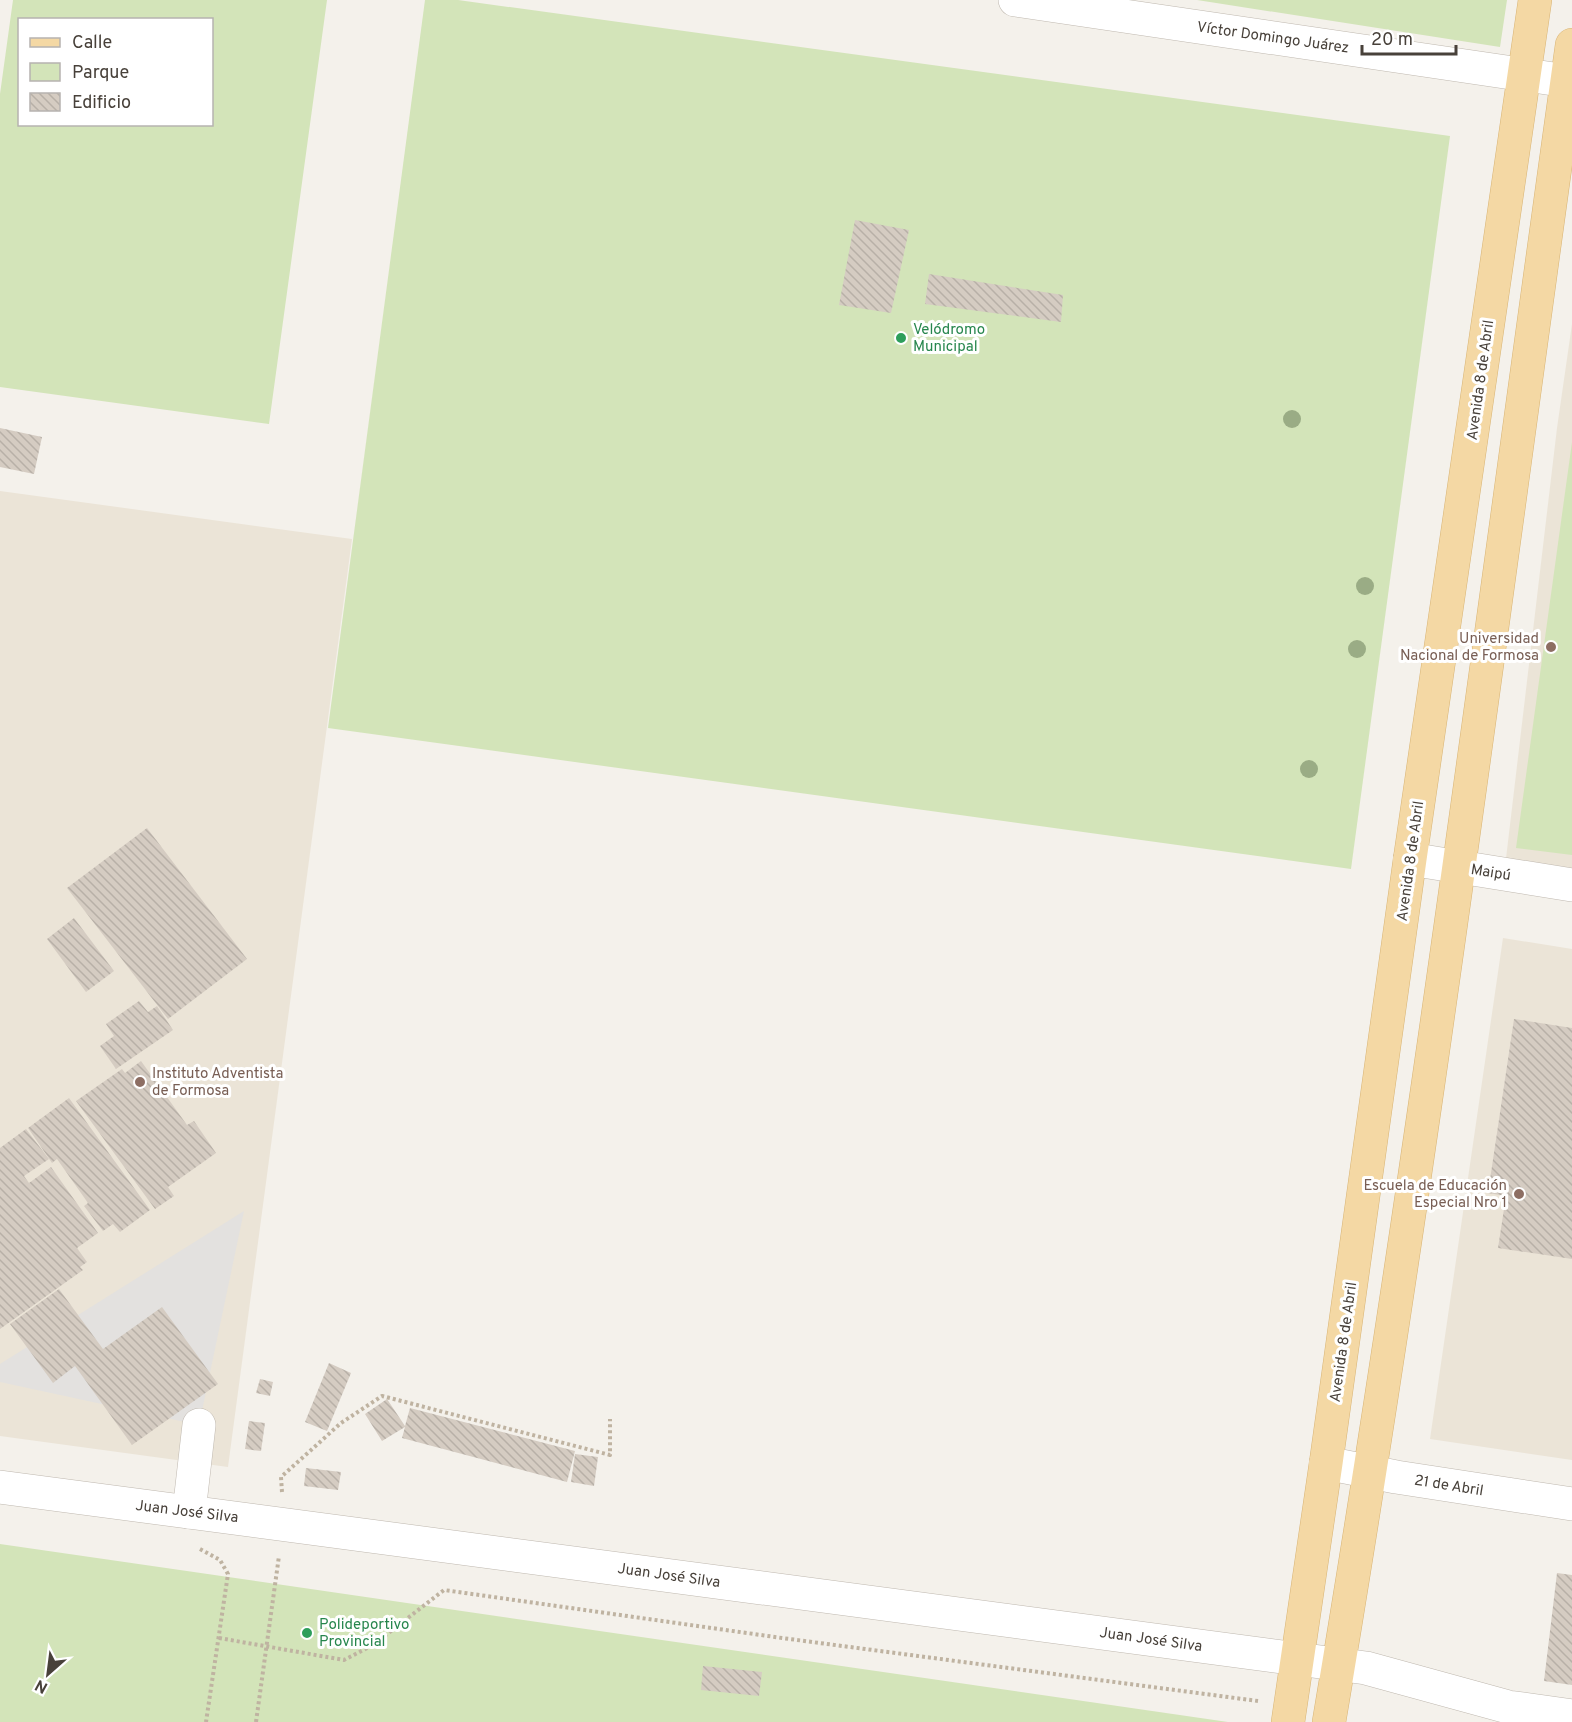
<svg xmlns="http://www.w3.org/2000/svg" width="1572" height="1722" font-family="Overpass,sans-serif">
	<defs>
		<pattern id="building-back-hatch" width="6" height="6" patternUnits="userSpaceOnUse" patternTransform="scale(1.5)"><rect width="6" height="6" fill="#d5ccc2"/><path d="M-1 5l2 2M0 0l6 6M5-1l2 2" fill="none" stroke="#b8b0a7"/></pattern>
	</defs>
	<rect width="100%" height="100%" fill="#f4f1eb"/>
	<!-- education -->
	<g fill="#ebe4d7">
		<path d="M1572,324V876L1505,867L1557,428Z"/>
		<path d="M0,491L352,539L228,1467L0,1436Z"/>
		<path d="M1503,938L1572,949V1460L1430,1439Z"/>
	</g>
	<!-- green -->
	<g fill="#d3e4b9" fill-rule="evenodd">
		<path d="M13,0H327L269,424L0,387V94ZM20,20H212V124H20Z"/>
		<path d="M425,0H458L1450,136L1351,869L328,728Z"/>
		<path d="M1197,0H1507L1500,47Z"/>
		<path d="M1572,442V855L1516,848Z"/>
		<path d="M0,1544L1228,1722H0Z"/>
	</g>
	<!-- parking -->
	<path fill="#e3e1df" d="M244,1211L199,1425L0,1382V1364Z"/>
	<!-- building -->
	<g fill="url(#building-back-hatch)">
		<path d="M855,220L909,230L891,313L839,305Z"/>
		<path d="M929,274L1063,295L1061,322L925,304Z"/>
		<path d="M0,428L42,437L34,474L0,467Z"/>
		<path d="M147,828L247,959L168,1019L67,888Z"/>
		<path d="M74,918L114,971L86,992L47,939Z"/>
		<path d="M139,1001L148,1012L157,1006L173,1030L116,1069L100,1046L114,1036L106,1024Z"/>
		<path d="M1514,1019L1572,1028V1259L1498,1248L1506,1196L1488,1193Z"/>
		<path d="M141,1061L187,1125L194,1121L216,1153L168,1187L174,1196L155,1209L76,1101L122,1069L125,1073Z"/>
		<path d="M69,1098L150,1210L120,1232L113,1224L103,1231L84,1206L88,1203L57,1159L52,1163L28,1128Z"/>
		<path d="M26,1129L49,1159L24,1176L29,1183L51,1167L98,1233L77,1248L87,1262L80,1267L83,1270L0,1329V1148Z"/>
		<path d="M59,1289L103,1349L162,1307L218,1384L132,1445L75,1366L53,1383L10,1324Z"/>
		<path d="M329,1363L351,1373L327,1431L305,1422Z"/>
		<path d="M260,1379L273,1382L270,1396L256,1393Z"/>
		<path d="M387,1399L405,1426L410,1408L575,1451L567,1482L402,1438L405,1427L382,1441L365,1414Z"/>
		<path d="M249,1421L265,1423L261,1451L245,1449Z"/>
		<path d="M575,1454L598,1457L594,1486L571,1482Z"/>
		<path d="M306,1468L341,1472L338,1490L304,1486Z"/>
		<path d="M1557,1573L1572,1575V1685L1544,1681Z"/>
		<path d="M703,1666L762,1672L759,1696L701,1690Z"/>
	</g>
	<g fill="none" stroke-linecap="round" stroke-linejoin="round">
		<!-- minor casing -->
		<g stroke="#bfb8af" stroke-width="34">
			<g id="minor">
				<path d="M1015,0L1567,81"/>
				<path d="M1410,859L1572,885"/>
				<path d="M1326,1463L1396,1477L1572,1504"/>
				<path d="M0,1487L1366,1668L1508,1707L1572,1716"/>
				<path d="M189,1512L199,1425"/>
			</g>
		</g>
		<!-- major casing -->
		<g stroke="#d8b475" stroke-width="34">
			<g id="major">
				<path d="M1288,1722L1326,1463L1410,859L1535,0"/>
				<path d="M1329,1722C1423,1165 1494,604 1572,45"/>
			</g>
		</g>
		<!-- path -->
		<g stroke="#bfb3a1" stroke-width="4" stroke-dasharray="3 3" stroke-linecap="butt">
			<path d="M282,1492L281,1477L341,1423L382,1396L610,1455V1419"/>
			<path d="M200,1549L220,1560L228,1574L206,1722"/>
			<path d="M219,1638L344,1660L373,1645L444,1590L782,1638L1258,1701"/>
			<path d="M256,1722L279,1556"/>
		</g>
		<!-- minor -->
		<use href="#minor" stroke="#fff" stroke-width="33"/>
		<!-- major -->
		<use href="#major" stroke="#f4d8a4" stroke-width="33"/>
	</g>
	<!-- trees -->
	<g fill="#9aac85">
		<circle cx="1292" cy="419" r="9"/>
		<circle cx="1365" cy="586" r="9"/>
		<circle cx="1357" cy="649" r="9"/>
		<circle cx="1309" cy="769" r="9"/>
	</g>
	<!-- markers -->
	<g fill="#2e9e5b" stroke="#fff" stroke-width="2">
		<circle cx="901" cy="338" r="6"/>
		<circle cx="307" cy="1633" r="6"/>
	</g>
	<g fill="#8d6e63" stroke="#fff" stroke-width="2">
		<circle cx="1551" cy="647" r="6"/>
		<circle cx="140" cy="1082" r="6"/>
		<circle cx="1519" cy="1194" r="6"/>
	</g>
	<g text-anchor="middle" stroke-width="6" stroke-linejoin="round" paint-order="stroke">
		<!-- street labels -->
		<g font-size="15" fill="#48413a" stroke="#fff">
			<text transform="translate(1273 37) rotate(8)" y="5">Víctor Domingo Juárez</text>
			<text transform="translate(1480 380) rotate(-82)" y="5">Avenida 8 de Abril</text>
			<text transform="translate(1410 861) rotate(-82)" y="5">Avenida 8 de Abril</text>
			<text transform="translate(1491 872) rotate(9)" y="5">Maipú</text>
			<text transform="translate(1343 1342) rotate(-82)" y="5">Avenida 8 de Abril</text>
			<text transform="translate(1449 1485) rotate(9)" y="5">21 de Abril</text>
			<text transform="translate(187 1511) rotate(7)" y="5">Juan José Silva</text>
			<text transform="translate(669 1575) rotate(8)" y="5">Juan José Silva</text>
			<text transform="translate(1151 1639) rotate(8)" y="5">Juan José Silva</text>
		</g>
		<!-- leisure labels -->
		<g font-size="15" fill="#27864d" stroke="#fff" text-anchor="start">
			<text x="913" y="334">Velódromo<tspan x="913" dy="17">Municipal</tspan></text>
			<text x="319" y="1629">Polideportivo<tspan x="319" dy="17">Provincial</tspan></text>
		</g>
		<!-- education labels -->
		<g font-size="15" fill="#785e54" stroke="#fff" text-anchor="end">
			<text x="1539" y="643">Universidad<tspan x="1539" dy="17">Nacional de Formosa</tspan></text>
			<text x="152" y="1078" text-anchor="start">Instituto Adventista<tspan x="152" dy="17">de Formosa</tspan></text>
			<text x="1507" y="1190">Escuela de Educación<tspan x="1507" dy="17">Especial Nro 1</tspan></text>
		</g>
	</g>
	<!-- legend -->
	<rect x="18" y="18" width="195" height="108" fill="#ffffff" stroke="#b6b3b0" stroke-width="1.5"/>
	<rect x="30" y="38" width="30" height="9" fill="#f4d8a4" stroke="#b6b3b0" stroke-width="1.5"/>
	<text x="72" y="48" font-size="18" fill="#48413a">Calle</text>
	<rect x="30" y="63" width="30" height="18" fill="#d3e4b9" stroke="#b6b3b0" stroke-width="1.5"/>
	<text x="72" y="78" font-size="18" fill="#48413a">Parque</text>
	<rect x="30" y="93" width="30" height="18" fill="url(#building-back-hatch)" stroke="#b6b3b0" stroke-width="1.5"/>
	<text x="72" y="108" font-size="18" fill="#48413a">Edificio</text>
	<!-- north arrow -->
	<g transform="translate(48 1674) rotate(208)" stroke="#ffffff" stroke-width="4.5" paint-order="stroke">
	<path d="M0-4.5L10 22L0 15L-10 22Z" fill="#48413a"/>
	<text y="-9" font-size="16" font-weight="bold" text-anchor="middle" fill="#48413a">N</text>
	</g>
	<!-- scale -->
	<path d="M1362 45v9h94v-9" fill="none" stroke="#48413a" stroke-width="3"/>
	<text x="1371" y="45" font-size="18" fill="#48413a" stroke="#ffffff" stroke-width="4.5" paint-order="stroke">20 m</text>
</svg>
